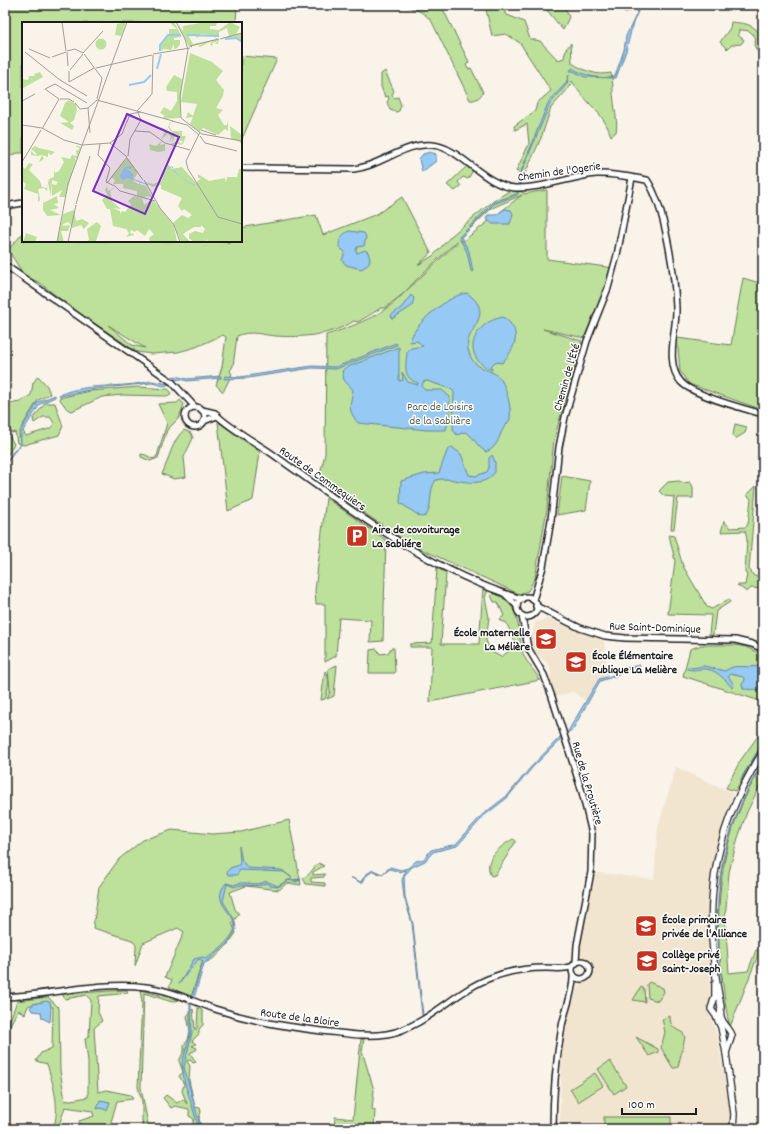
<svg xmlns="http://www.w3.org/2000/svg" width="768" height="1134" font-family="Dekko,sans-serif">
	<rect width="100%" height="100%" fill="#f9f3ea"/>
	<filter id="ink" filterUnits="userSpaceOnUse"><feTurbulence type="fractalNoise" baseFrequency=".025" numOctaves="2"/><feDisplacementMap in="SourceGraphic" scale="8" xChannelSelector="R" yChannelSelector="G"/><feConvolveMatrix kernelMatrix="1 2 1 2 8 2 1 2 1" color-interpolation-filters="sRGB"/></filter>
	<g filter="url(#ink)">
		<!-- built -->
		<g fill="#f2e5d0">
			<path d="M546,618L604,641L608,676L598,678L586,701L573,692L555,697L549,677L551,676L550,666L534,651L531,641L535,622L541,621Z"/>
			<path d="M676,767L733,793L713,863L708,932L711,993L709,1010L718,1040L732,1121L729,1129H559L563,1029L578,985L592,974L578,948L591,872L654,879L658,827Z"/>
		</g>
		<!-- green -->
		<g fill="#bde19b" stroke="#6c7e5c" fill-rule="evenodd">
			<path d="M5,5H237L236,23H23V153H17L5,158Z"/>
			<path d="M402,5H441L469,62L466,65L468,69L471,68L483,92C481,97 475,101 470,100L432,22C424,11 414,9 402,5Z"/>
			<path d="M485,5H505V14L524,22L530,39L540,41L558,60L564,58L566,49L571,43L572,63C584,71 597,76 611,73C614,83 612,92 614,102C615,113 618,121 616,132L611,136C605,117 594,109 581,94C578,91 575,85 572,81L568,89L551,108L541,138L524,176L516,171L529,144L527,124L515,130L514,126L535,111L537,103L551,91L520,43L506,34L492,36Z"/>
			<path d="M543,5H564L569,17L563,30Z"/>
			<path d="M607,5H634L631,11L625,12Z"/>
			<path d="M731,22C748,24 750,23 763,36V53L757,51L754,45L756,39C752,31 748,30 739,30L738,35L744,40L741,44L732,45L727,49L720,42L730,28Z"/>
			<path d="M241,56L277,59L241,141Z"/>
			<path d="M385,71L394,91L392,95L394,98L398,97L401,105L399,111L396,112L390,110L387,102L389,99L388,96L385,97L381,87V74Z"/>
			<path d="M467,166L473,170L468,179L463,177L458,182L461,186L455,191L447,185Z"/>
			<path d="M511,190L523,192L524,194L547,190V259L614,268L584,338L543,329L582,341L554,439L547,509L535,578L528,591L519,594L410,544L318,482L325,454L326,335C352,327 386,314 404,293L385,308H381L358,322L354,321C332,335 303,338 276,336C262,335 250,330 237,336L233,366L230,371L232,374L223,392L216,385L222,367L226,337L223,335L196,347L178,352L151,354L137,352L69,306L40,283L24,275L8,250L23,233V241H226L229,244L228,241H241V230L245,227L316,215L323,235L377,214L402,197L431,253L418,265L434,255L451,236L475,216L496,199ZM522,195L462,242L464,246L460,240L404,293L420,276L492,208ZM108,325L145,348L132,345Z"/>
			<path d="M743,278L763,284V410L689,384L680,371L677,338L731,345Z"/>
			<path d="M38,376L47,386L50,394L38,400L21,428L26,436L52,428L54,423L50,417H43L34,423L33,419L45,403H55L63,426L59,435L24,445L17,443L15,432L12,433L5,421V390L9,404L20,402L31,395L33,383Z"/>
			<path d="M138,387L168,389L171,392L170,395L167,396L122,395L102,397L72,411L67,409L59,398L90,391Z"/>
			<path d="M180,400L184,404L179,418L167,430L158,458L150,461L141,457V454L146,455L153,459L157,456L167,423L158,404L177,403Z"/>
			<path d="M218,422L260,452L253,500L228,511Z"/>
			<path d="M735,424L747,427L745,433L735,439L733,435Z"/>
			<path d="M5,429L14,444L5,459Z"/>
			<path d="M184,430L191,433L193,438L184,457L186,477L174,479L162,474C169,460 172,440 184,430Z"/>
			<path d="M562,476L590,481L586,510L557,515Z"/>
			<path d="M679,481L684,483L690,482L693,487V498H678L674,529H671L674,497L664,496L659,491L668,482Z"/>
			<path d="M756,486L749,569L754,576L763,577V589L751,588L747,592L737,585H745L747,574L745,573L747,539L745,531L721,532L724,521L730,528L746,527L748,524L751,499L747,495Z"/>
			<path d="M326,498L386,540L383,641L370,642L371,620L339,618L336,656L325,662V604H316L315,591Z"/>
			<path d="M669,535L674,536L683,566L707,607L712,609L729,599L730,602L716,611L713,635H709L711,615L668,614L675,561Z"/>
			<path d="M437,568L446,573L441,644H479L483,588L488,590L485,598L489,617L486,640L490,651L501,657L513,648L516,644L506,622H502L500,619L504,616L498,602H494L491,595L493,593C521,603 517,627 522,650C524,660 535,671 540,680L430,702L432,647H410V644L432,643Z"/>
			<path d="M735,645L746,647L763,655V702L683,676L690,649L702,645Z"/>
			<path d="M391,648H394L395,673H369L370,650L377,649L380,654L388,653Z"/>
			<path d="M337,665L334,696L327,699L330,692L328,669Z"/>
			<path d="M325,671C331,677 328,692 325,699L321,700Z"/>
			<path d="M763,729V747L735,791L726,788L740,761Z"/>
			<path d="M763,765V779L747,812L737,841L729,872L725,919L729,973L748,971L756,950H760L730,1027C726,1013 725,999 723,985C712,908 720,831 763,765Z"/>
			<path d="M289,820L301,885L287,883L279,890L246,886L230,892L235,909L239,914L232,923L236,933C229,944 215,962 202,963L191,997L169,987L172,980L165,977L184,932L178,928L143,943L135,966L136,945L132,940L93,928L99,887L119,859L143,840L172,830L212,834L241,832Z"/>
			<path d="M513,839L516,841L495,875L491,876C482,859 501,846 513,839Z"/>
			<path d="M319,863L324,866L313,872V875L325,874L324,877L311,878V882L325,883V886L306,884L303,878C311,875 312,868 319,863Z"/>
			<path d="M649,982L663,988L664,992L658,1001L648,998L647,984Z"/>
			<path d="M641,987L644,989L645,1002L633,1000Z"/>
			<path d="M127,990L128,993L99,996L98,1012L102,1021L94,1028L98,1092L106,1090L131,1095L133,1099L117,1101L109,1129H81L79,1121L94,1116L92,1111L65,1107L58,1129H53C61,1108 53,1084 47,1064L36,1061L41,1053L52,1048L53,1007L36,1003L28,1006L25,1014L18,1010L9,1027V1052L5,1062V1033L17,1001L48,997L59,1008L60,1070L65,1101L88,1097V1061L85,1039L89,1036L91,1000L86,995L65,999L62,994Z"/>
			<path d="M140,990L179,1000L172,1002L144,993L141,1088L149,1129H142V1101L138,1087L142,1002Z"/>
			<path d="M198,1008L201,1009L203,1013V1025L199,1029V1034L192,1041L196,1044L192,1046L197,1048L196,1050L190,1053L196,1062L193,1063L190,1060L187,1061L190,1066L189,1080L195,1107L200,1108L201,1112L199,1118L201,1129H194L192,1127L194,1119L189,1116V1109L175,1106L171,1108L163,1098L166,1095L177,1103L183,1099L187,1104L182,1091L184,1084L179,1076L183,1072L179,1061L184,1051V1045L188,1040L190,1031L187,1016L193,1009L195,1030L197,1027Z"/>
			<path d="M670,1016C670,1027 674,1028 683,1033L685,1037L678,1067L675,1068H673L661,1048L665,1032L662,1019Z"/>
			<path d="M636,1037L658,1049V1052L649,1056Z"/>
			<path d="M361,1039H364L362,1051L374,1090L372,1110H375L374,1129H334L335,1117L353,1119Z"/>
			<path d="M610,1061L626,1086L614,1094L598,1069Z"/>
			<path d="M595,1073L603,1086L578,1102L570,1089Z"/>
			<rect x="604" y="1117" width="67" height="12"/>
		</g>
		<!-- water -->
		<g fill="#96c9f3" stroke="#65849d">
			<path d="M639,5V9L633,23L626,51L616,78L585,77L573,71H570L572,68C585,76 600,80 615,76L624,50L626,36L637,13V6Z"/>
			<path d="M569,75L567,84L550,104L522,171L520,186L518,185L520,174L548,103L566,83Z"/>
			<path d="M430,152L436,154V161L422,172L419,159L423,154Z"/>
			<path d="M520,189L517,195L494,204L461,237L469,251L473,272L471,271L467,252L459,237L494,202L516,194Z"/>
			<path d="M505,209L511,210L513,214L510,224H493L486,219L488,215H496Z"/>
			<path d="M349,231L364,233L366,237L364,246L357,247L356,250L357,253L365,250L368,252L370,259L368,265L361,269L346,265L342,260L345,252L339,247C339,239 342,234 349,231Z"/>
			<path d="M467,293C498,315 463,330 468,349C473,370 485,366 498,376C506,383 512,409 510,419C509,422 505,426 503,429C498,439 497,448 486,452C476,446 474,436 465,432L457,435L453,430L454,392L451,389L427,381L423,382L422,387L425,390H442L450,397V413L446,430H427L358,423C347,409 350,406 353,390L344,380L342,371L345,368L399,347V381L403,380L402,372L408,382L418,385V383C402,378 406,366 407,352L411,348L423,346L417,341L410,342C412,325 450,294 467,293Z"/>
			<path d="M411,295L414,298L412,306L392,319L391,315L401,308Z"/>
			<path d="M503,317C523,330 516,348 502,363L495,362L491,366L492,370C459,357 473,322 503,317Z"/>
			<path d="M396,343L397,345L336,369L312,368L248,378L224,379L225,376L240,377L312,366L336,367Z"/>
			<path d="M175,376L187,379L221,376V378L187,381L181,379L173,380L170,378Z"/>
			<path d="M151,381L169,384L164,386L152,383L95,389L60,396L59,395C88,382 121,389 151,381Z"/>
			<path d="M55,395V397L40,404L21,434V445L13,453L5,466L12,453L20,444L19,433L38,402Z"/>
			<path d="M452,447L461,454L469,475L476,476L487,472L489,467V458L492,455L495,462V472C480,493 455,475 436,480C428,490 433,506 426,516L421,517L400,503L401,481L424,474L439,473L447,451Z"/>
			<path d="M640,665V667L620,671L619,675L600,681L573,729L567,733L599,679L618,674L617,670Z"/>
			<path d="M761,665L763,666V689L761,690L743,689L742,684L745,680L743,677L730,674L728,676L734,685L732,688C726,680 715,668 703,669C697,669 694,671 687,669L689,666L692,668L704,666L725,671C736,662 748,670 761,665Z"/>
			<path d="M561,736L562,738L532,768L507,798L485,815L457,846L433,852L425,861L412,867L404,876L405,897L413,924L423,1015H422L412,923L404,897L402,880L406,870L400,872L390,869L382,875L373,871L366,876L363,882L361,883L350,877L361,882L365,875L373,870L382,874L390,867L401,870L408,868L416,861L424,859L431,850L456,844L482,815L508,795L530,768Z"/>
			<path d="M239,846L242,861L248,868L282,870L292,878L284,872L240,870L237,875H228L227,872L230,868L239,865L240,862Z"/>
			<path d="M301,879L295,880H301L296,882L289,880L278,887L270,886L266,883C257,889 245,882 234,887L227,884L223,901L235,921L236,930L228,943L204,964L194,998L192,997L203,961L199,959L196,962L179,984L194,959L203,957L206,959C215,952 235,938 235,926C234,911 210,903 226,883L234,885C245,879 256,888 266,881L278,886L288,880Z"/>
			<path d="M46,1001L50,1002L51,1007L50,1022L42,1018L41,1012L33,1011L30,1008L33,1004Z"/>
			<path d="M190,1004L191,1005L192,1033L184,1067L201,1129H199L184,1080L182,1063L190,1035Z"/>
			<path d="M100,1100L110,1102L107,1110L100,1108L97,1109Z"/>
		</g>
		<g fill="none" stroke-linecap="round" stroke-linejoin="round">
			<!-- stream -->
			<g stroke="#65849d" stroke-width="1.5">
				<path d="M741,779L763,743"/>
				<path d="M722,981C711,896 719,837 763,762"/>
			</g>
			<!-- tertiary casing -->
			<g stroke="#1c1c1c" stroke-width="8">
				<g id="tertiary">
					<path d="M241,168L354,169C381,166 405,142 432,145C461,147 482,185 515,188C542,189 569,177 596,174C613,173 630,177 647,180C665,206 675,276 676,308C677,330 664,363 681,382C692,395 745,409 763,414"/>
					<path d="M5,206L23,203"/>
					<path d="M5,265L172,382L195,407"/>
					<circle cx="195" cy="417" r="10"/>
					<path d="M202,410L215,413C223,424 258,444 271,453C350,509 428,571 522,599"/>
					<path d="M204,421L217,416"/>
					<path d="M505,594L517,606"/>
					<circle cx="527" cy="607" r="10"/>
					<path d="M533,600L543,567L551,520L559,447L565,417L587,341L608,288L617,255L632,178"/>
					<path d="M536,606L580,628L605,636L625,638L735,640L752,644L763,649"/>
					<path d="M522,616L528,648L544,675L552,697L582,792L592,834L591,872L577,945L576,963"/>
					<circle cx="581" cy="970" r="9"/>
					<path d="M5,997C50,995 102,981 146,987C170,990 192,1001 215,1009C254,1022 289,1027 330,1032C349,1034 368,1037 387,1034C427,1027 455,990 493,977C509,971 528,968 546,968C556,968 564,970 573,966"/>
					<path d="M553,1129C553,1094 556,1060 562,1026C565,1010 574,991 573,975"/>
				</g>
			</g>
			<!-- secondary casing -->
			<g stroke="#1c1c1c" stroke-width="8">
				<g id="secondary">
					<path d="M715,984V996L711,1009L716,1016L721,1027L726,1053L734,1114L733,1129"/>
					<path d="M726,1053L732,1035C728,1025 718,1022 721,1007C702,912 709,835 763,752"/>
				</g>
			</g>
			<!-- tertiary -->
			<use href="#tertiary" stroke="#fff" stroke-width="5"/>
			<!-- secondary -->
			<use href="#secondary" stroke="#fff" stroke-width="5.5"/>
		</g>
	</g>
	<!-- icons -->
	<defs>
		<g id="parking-square" transform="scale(1.15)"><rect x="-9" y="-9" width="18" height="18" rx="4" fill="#c8321e" stroke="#fff"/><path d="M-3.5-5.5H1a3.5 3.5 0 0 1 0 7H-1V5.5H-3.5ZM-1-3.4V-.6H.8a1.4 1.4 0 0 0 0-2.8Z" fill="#fff"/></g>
		<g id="school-square" transform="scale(1.15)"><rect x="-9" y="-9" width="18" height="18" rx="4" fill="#c8321e" stroke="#fff"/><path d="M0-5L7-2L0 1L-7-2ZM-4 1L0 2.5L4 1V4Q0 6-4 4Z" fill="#fff"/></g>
	</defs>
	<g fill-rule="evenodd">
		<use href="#parking-square" x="357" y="536"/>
		<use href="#school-square" x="546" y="639"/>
		<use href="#school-square" x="576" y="662"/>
		<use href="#school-square" x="646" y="926"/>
		<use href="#school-square" x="647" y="961"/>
	</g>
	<g text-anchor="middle" stroke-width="3" stroke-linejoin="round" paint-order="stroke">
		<!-- street labels -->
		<g font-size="12" fill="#1c1c1c" stroke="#fff">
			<text transform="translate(559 171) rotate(-8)" y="4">Chemin de l'Ogerie</text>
			<text transform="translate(566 377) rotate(-74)" y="4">Chemin de l'Été</text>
			<text transform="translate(323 478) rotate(35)" y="4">Route de Commequiers</text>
			<text transform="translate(655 627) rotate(2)" y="4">Rue Saint-Dominique</text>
			<text transform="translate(588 783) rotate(74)" y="4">Rue de la Proutière</text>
			<text transform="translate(300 1017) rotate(8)" y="4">Route de la Bloire</text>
		</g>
		<!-- park labels -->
		<g font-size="12" fill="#546148" stroke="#fff">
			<text x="440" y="410">Parc de Loisirs<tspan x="440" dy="14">de la Sablière</tspan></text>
		</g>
		<!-- poi labels -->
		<g font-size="12" font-weight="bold" fill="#1c1c1c" stroke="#fff" text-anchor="start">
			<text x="372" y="533">Aire de covoiturage<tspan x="372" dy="14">La Sabliére</tspan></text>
			<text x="530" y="636" text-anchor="end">École maternelle<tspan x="530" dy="14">La Mélière</tspan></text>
			<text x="592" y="659">École Élémentaire<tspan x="592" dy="14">Publique La Melière</tspan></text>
			<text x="662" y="923">École primaire<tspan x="662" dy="14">privée de l'Alliance</tspan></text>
			<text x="662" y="958">Collège privé<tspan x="662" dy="14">Saint-Joseph</tspan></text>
		</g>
	</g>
	<!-- overview -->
	<g transform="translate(22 22)">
		<rect width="220" height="220" fill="#f9f3ea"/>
		<path d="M104,0L99,14L93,13L95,2ZM147,0H152L159,13V15L152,16V18H158V22L155,26L152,27V22L149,28L141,27L140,30L138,23L147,13V7H155ZM155,0L161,9V4L184,0H195L194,4H188V7L197,8L208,0L218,5L214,12L220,11V19L212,16H200L207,14L205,6L197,10V14L179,12L174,17L175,14L166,13L171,22L194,17L192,14L197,18L196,22H192L197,19L190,21L191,24L188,23L190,19L178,25L176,24L182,21L167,25ZM73.5 22a5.5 5.5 0 1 1 11 0a5.5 5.5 0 1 1-11 0ZM168,31L190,40L201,49L194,58L202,68L201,74L194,86L201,88L196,93L202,103H205L206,97V109L203,107L196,113L181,106L177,110L168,102L171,95L164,96L166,90L171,94L175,82L159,80ZM18,50L21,55L1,66L0,57L6,58L7,54H13L12,52ZM152,53L160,57L158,96L141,97L142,93L138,91L142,85L149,89L155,79V70L145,69L144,65ZM47,78L54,82L55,88L52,98L48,101L52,104L50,108L38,101L47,100L38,94L43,81ZM148,100L152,101L149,100L147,104L150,109H156L158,113L157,109H160V114H164L161,122L158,123L155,121L156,119L159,122L161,119L155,118L157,114L154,113L149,122L155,119L152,124L149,122L151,115L146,121L149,115L147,113L151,110L148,109L143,121L148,108L146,105L145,113L139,117L143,109L141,108L139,105L145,108ZM208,104L220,113V124L218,120L209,117ZM140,119L138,123L143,122V129L136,130L128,128L127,122L134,124ZM53,123L59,125L55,137L52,135L54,138L43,175H37L40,168L30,174V162L34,163L36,160L30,158L29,174L26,161L25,169L22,166L16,167L18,178L16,180V172L2,167L4,162L0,159V144L3,147L7,141L11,142L7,148L18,159L20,165L25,166L27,157L32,155V148L33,151L37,149L42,140L39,135L48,137L50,133L55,134L54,129L58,127ZM13,124L17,126L30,129L33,130L29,133L26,131V135L20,133L22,137L17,140L20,133L15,134L9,133V129L13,133L15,132L9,127ZM105,136L116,150L111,159L117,162L119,159L118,162L124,164L130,175L123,174L125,176L115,174V169L101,166V162H91L93,158L89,155ZM146,142L150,147L160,145L174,161L179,156H176V152L187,159L203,156L204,161L205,155H215L217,147H220V220H186L185,217L184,220H172L167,216V212L173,209L181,211L183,207L179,203V205H172L161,212L168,220H159L151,201L160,193L166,196L170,193L162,187L160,189L156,184L160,176L139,167V163L131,165L123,160L131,162L139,159ZM85,164L86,169L93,165L88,169L90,179L99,187L91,186L98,189V192L100,189L103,190L109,182L106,179L112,174L120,176L122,183L129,178L133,180L152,204L155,220H128L127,216L132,212L127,207L123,214L115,208L113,210L109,208L108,211L112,212V213L104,215L107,211L104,207L91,204L88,187H85L80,178L78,180L85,173L88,178L83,168ZM35,174L36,181L32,182L37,186L28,188L39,193L25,194L21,188V181ZM52,188L54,199L60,197L67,201L62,207L59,203L50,206L49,203L46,200L41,202V204L48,203L46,209H39L42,220H35L41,192ZM75,200L79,204L74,219L64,220L67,218L65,207ZM4,211L15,215L13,220H1Z" fill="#bde19b"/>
		<path d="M110,144V147L103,146L111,152V157L118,159L122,161H123L128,163H132L138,159L142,151L144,148L148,145L150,144L151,145V149H153L159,155L172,163L175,162L172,164L160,156L151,149L150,145L144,148L139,158L138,159L132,163H125L106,156L100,158L98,154L101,148L103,145Z" fill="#96c9f3"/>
		<path fill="none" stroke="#96c9f3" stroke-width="2" d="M165,13L197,14M203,17L214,16L220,20M138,29V23L146,13H159M135,47L139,32M107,63L122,60L129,53"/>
		<path fill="none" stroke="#a19d98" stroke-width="1" d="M40,0L44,29M154,0L163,17L166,28L158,74L159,96L180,112L220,119M198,17L220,11M170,25L168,24L197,17M7,27L28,36M45,29L53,27L61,31M3,30L38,58L65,74M45,30L46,44M61,31L81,9M62,32L80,56L75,77M131,32L168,26M30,35L44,30M74,46L130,33M48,48L61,32M47,49V60L72,46M23,67L33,62L65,81M23,67L37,77M38,77H47L52,80M75,78L151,99M0,79L13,72M53,81L58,87L66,86M66,86L68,111M66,86L75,78M115,89L130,72L131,33M150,99L165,103L177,113M105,100L108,92L119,90M0,103L20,106L42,118L60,123L88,121L100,112L105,99M20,107L37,77M179,108L194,113M113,109L128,110L143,121L168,128M178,110L164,139L166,147L196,195L220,202M178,114L183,121L215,129M12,120L19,108M88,121L105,135M78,122L76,133L88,146L84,160L93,164L98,169L133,179M106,134L108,117L119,98L116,91M105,136L121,158M0,140L12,120M122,158L138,186L152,203L158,220M85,161L105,135M54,182L68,134M35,220L46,162L105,0M46,220L54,183"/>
		<path fill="#7b2cbf" fill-opacity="0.15" stroke="#7b2cbf" stroke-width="2" d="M105,92L157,115L123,192L71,169Z"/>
		<rect width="220" height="220" fill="none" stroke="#1c1c1c" stroke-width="2"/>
	</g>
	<!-- margin -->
	<rect width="768" height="1134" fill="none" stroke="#fff" stroke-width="20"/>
	<rect x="10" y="10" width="748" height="1114" fill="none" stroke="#1c1c1c" stroke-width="1.5" filter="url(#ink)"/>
	<!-- scale -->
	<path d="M622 1108v6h74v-6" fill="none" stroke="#1c1c1c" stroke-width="2"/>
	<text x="628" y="1108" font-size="12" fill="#1c1c1c" stroke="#ffffff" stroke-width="3" paint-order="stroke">100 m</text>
</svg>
